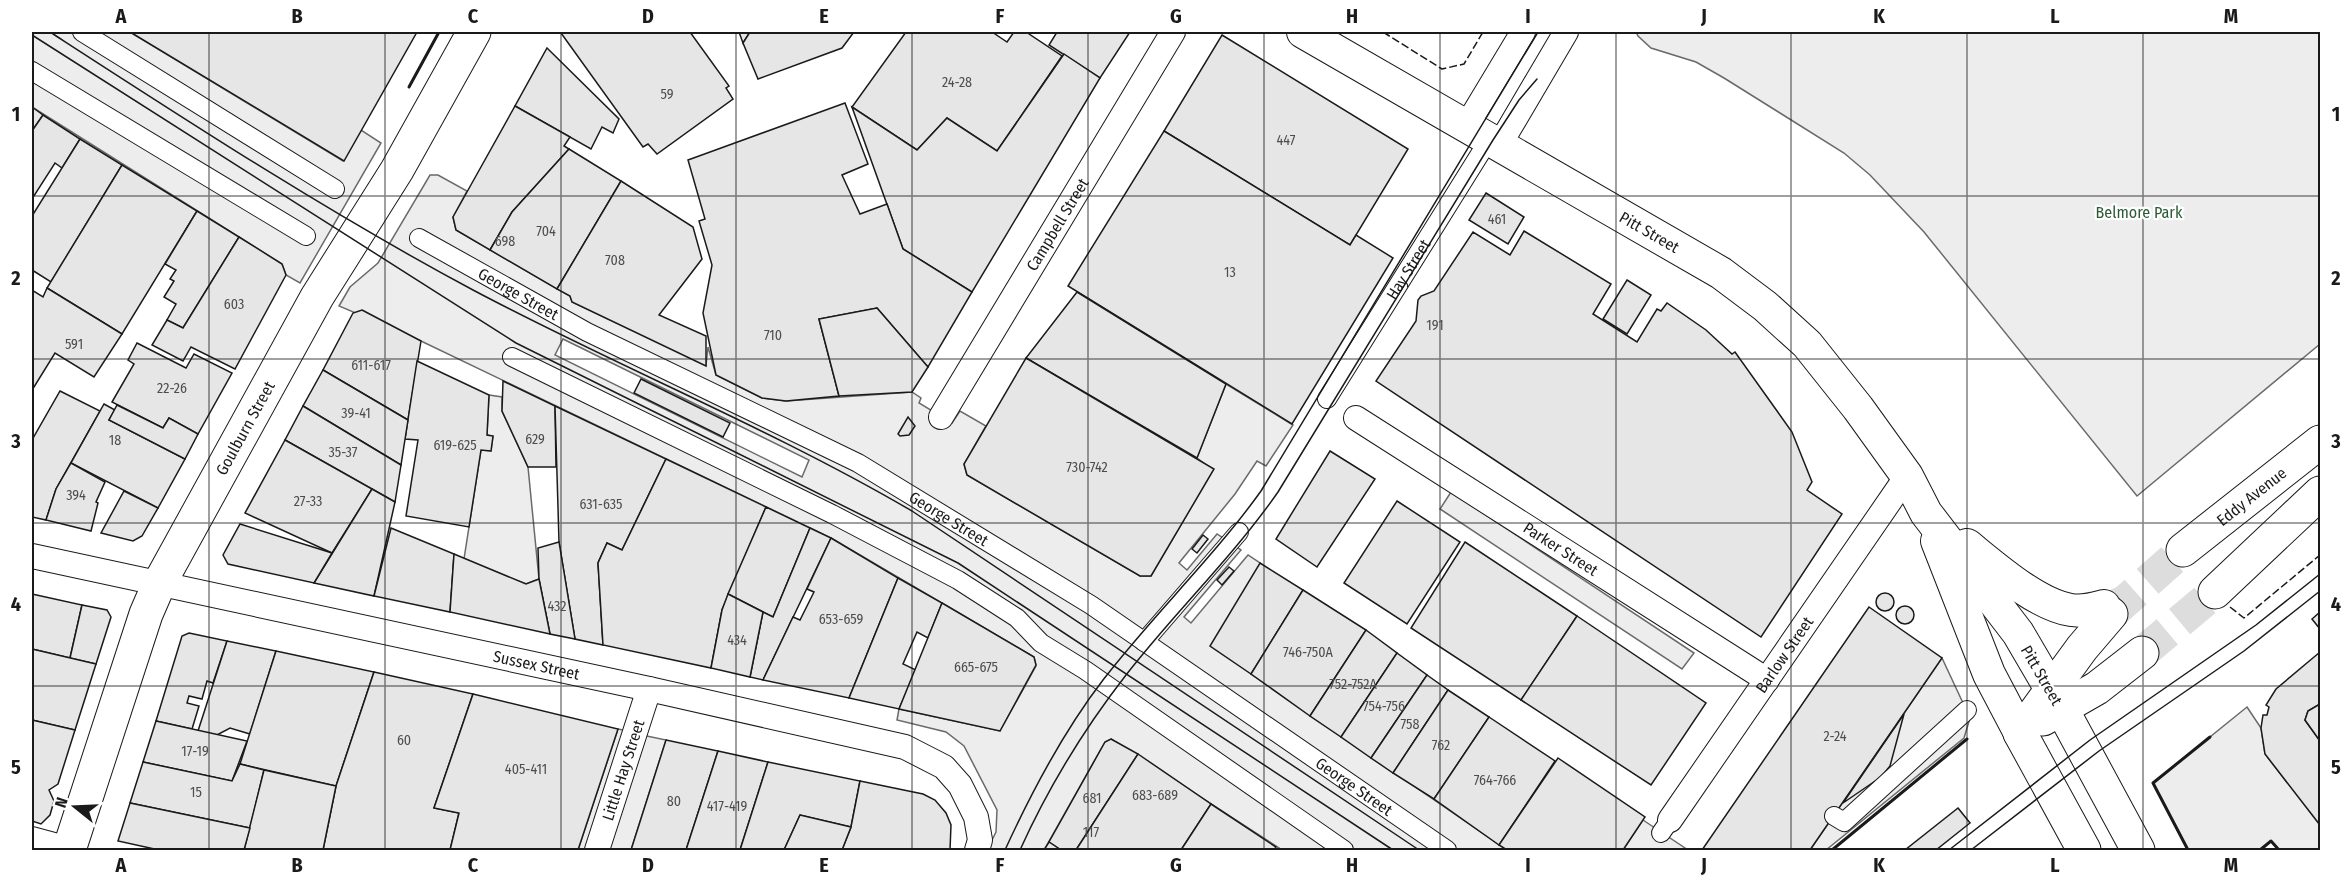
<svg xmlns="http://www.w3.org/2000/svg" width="2352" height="882" font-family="'Fira Sans Condensed',sans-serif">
	<rect width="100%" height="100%" fill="#fff"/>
	<!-- built -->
	<g fill="#ededed" stroke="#6a6a6a" stroke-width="1.5" fill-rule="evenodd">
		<path d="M32,32H130L343,161L361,130L381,143L300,283L286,275L282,264L32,107Z"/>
		<path d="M1636,32H2320V344L2137,496L1924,232L1870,175L1844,153L1724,78L1696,62L1651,48L1638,36Z"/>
		<path d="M430,175H438L467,191L453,217L456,230L570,296L572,302L706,365L708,347L716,375L762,398L786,401L912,392L921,398L919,403L952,423L960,411L986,426L964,464L967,475L1140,576H1151L1213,470L1197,458L1226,384L1293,425L1266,466L1257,461L1235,494L1179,563L1187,570L1217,534L1241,550L1184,617L1191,623L1248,555L1260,563L1251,674L1507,850H1282L1111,739L1105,742L1044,850H987L996,832L997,810L964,746L946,732L897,720L899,709L1000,731L1036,666L1034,657L831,538L421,341L339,306L350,287L378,263ZM563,339L809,460L802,477L555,355Z"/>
		<path d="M489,395L502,397V411L528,467L539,579L526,584L464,559L481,450L491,451L493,436L487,435Z"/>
		<path d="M1451,492L1694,653L1682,669L1440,509Z"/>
		<path d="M1942,658L1970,718L1964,738L1826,850H1810Z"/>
		<path d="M2247,707L2261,728L2265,754L2320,825V850H2279L2271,841L2260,850H2188L2153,783Z"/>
		<path d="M618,729L628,731L590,850H578Z"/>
		<path d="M642,735L666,740L631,850H606Z"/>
		<path d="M1643,820L1688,850H1623Z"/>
	</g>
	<!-- building -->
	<g fill="#e6e6e6" stroke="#1a1a1a" stroke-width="1.5">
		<path d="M130,32H417L344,161Z"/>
		<path d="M563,32H690L729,86L726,88L733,99L657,154L648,144L643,147L561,33Z"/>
		<path d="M739,32H750L743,43Z"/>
		<path d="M750,32H854L842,48L758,79L743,43Z"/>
		<path d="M906,32H992L1007,42L1014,32H1026L1062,56L997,151L947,118L917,150L852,107Z"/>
		<path d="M1057,32H1130L1100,78L1049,45Z"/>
		<path d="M1222,35L1408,149L1350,245L1164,131Z"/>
		<path d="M547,48L619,119L613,133L602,127L591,149L515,106Z"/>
		<path d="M1064,54L1100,78L972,292L903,249L852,107L917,150L947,118L997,151Z"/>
		<path d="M845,103L868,164L842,175L860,214L887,204L903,249L972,292L928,367L877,308L819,319L839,396L786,401L762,398L716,375L703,313L712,265L699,221L705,219L688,160Z"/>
		<path d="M515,106L570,137L564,146L569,149L512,212L490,250L456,230L453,217Z"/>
		<path d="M32,107L43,115L32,131Z"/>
		<path d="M43,115L80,139L62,168L55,163L32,199V131Z"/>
		<path d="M1164,131L1350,245L1356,235L1393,258L1292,424L1068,286Z"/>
		<path d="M80,139L122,165L51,282L32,270V216Z"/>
		<path d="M569,149L621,181L557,289L490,250L512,212Z"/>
		<path d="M122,165L197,211L122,334L47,288Z"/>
		<path d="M621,181L693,227L702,259L659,315L706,336V366L572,302L570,296L557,289Z"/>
		<path d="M1486,193L1524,217L1508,244L1469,220Z"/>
		<path d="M197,211L239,237L183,328L167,320L176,304L164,297L174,281L170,279L176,270L165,264Z"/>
		<path d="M1524,231L1611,284L1593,314L1637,342L1657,309L1661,311L1667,303L1706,330L1732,354L1735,352L1792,432L1812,482L1807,490L1842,514L1761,637L1376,381L1416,321L1418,300L1421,296L1434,291L1473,232L1510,255Z"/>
		<path d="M239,237L282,264L286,275L235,369L191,347L183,361L152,345L167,320L183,328Z"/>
		<path d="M1627,280L1651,295L1627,334L1603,319Z"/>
		<path d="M47,288L122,334L94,377L55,353L34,387L32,386V290L43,297Z"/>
		<path d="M1077,292L1226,384L1197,458L1026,358Z"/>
		<path d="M877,308L928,367L912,392L839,396L819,319Z"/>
		<path d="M362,310L421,341L408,420L323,370L353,313Z"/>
		<path d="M137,343L186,368L194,354L232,373L198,434L169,418L163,428L112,402L134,364L128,360Z"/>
		<path d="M1026,358L1214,469L1151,576H1140L967,475L964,464Z"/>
		<path d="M417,361L489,395L487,435L493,436L491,451L481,450L469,527L406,516L418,440L405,439Z"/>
		<path d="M323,370L408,420L401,465L303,406Z"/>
		<path d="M641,379L730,423L723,437L634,393Z"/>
		<path d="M503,381L555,406L556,467H528L502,411Z"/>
		<path d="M60,391L100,411L56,489L46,520L32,517V440Z"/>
		<path d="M104,404L115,410L109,420L185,459L158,508L71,463Z"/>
		<path d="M117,405L163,428L169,418L198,434L185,459L109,420Z"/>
		<path d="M303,406L401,465L395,502L285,440Z"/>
		<path d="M555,406L666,459L622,550L607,543L598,563L603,645L575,639L559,542Z"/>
		<path d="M908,417L915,426L909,435L900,436L898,434Z"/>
		<path d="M285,440L372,489L332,553L245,513Z"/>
		<path d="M1330,451L1375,479L1317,567L1276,539Z"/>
		<path d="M666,459L766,507L722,610L711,668L603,645L598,563L607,543L622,550Z"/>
		<path d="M71,463L105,482L96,502L98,503L91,531L46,520L56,489Z"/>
		<path d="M372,489L395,502L374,596L314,583Z"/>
		<path d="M124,491L158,508L142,536L133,541L101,533Z"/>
		<path d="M1397,501L1460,542L1407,624L1344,583Z"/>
		<path d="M766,507L810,528L773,617L728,594Z"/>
		<path d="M240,524L332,553L314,583L228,564L223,555Z"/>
		<path d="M391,528L454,554L450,612L374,596Z"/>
		<path d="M810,528L831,538L763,680L750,677L763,612L773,617Z"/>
		<path d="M1203,535L1208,539L1197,553L1192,549Z"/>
		<path d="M831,538L898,578L849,698L763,680L793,617L800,620L814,592L807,589Z"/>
		<path d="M559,542L575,639L550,634L539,579L538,548Z"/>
		<path d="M1465,542L1577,616L1521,700L1411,628Z"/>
		<path d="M454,554L526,584L539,579L550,634L450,612Z"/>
		<path d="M1260,563L1303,590L1251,674L1210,646Z"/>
		<path d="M1229,567L1234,571L1222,585L1217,580Z"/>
		<path d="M898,578L942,603L928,638L917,632L903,664L916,670L899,709L849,698Z"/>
		<path d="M1303,590L1366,630L1310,716L1251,674Z"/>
		<circle cx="1885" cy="602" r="9"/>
		<path d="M32,594L82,605L70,658L32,649Z"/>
		<path d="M728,594L763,612L750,677L711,668L722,610Z"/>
		<path d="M942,603L1034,657L1036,665L1000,731L899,709Z"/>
		<path d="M82,605L107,610L111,617L96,664L70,658Z"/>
		<circle cx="1905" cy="615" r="9"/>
		<path d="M1869,607L1942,658L1810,850H1702Z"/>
		<path d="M2320,612V629L2312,619Z"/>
		<path d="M1577,616L1706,703L1651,785L1521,700Z"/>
		<path d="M1366,630L1397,653L1341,737L1310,716Z"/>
		<path d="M189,633L227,641L213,683L207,681L202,699L189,696L187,703L199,706L192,729L156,721L182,636Z"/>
		<path d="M227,641L276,651L250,734L230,728L217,735L198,731Z"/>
		<path d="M32,649L96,664L75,730L32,720Z"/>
		<path d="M276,651L374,672L336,786L240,764Z"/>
		<path d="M2320,652V704L2308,711L2305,720L2320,741V825L2265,754L2261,728L2263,715H2267L2269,707L2266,705L2276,689Z"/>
		<path d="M1397,653L1427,675L1371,758L1341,737Z"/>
		<path d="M374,672L473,694L434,808L459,813L450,850H323L336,786Z"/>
		<path d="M1427,675L1448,690L1393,773L1371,758Z"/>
		<path d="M1448,690L1489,717L1434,799L1393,773Z"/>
		<path d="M473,694L618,729L578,850H450L459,813L434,808Z"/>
		<path d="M2320,704V741L2305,720L2308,711Z"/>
		<path d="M1904,714L1890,766L1881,777L1843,803Z"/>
		<path d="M1489,717L1555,761L1499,845L1434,799Z"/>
		<path d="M32,720L75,730L58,784L49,790L54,801L50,815L41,824L32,821Z"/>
		<path d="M156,721L247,741L232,781L143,762Z"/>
		<path d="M1111,739L1138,754L1076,850H1061L1049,842L1105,742Z"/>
		<path d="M666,740L718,751L686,850H631Z"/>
		<path d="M718,751L768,762L740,850H686Z"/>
		<path d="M1138,754L1211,804L1181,850H1076Z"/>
		<path d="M1558,758L1645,817L1623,850H1507L1499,845Z"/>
		<path d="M143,762L232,781L240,764L264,770L250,828L130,803Z"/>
		<path d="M768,762L860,781L851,827L800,815L784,850H740Z"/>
		<path d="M264,770L336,786L323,850H244Z"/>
		<path d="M860,781L923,794L935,800L946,813L951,825L950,850H842L851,827Z"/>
		<path d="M130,803L250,828L244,850H159L118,841Z"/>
		<path d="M1211,804L1276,847L1274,850H1181Z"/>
		<path d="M1958,808L1970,823L1936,850H1905Z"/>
		<path d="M800,815L851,827L842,850H784Z"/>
		<path d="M1049,842L1061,850H1044Z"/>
	</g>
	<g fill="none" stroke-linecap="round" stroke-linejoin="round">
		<!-- minor-tunnel -->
		<path stroke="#ddd" stroke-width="24" stroke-dasharray="24 12" stroke-linecap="butt" d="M2104,606L2135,592"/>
		<!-- secondary-tunnel -->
		<g stroke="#ddd" stroke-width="33" stroke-dasharray="33 16" stroke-linecap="butt">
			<path d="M2111,614L2183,550"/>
			<path d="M2142,653L2215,592"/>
		</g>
		<!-- pedestrian casing -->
		<g stroke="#1a1a1a" stroke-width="20">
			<g id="pedestrian">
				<path d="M82,32L335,189"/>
				<path d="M32,71L306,236"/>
				<path id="s1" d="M419,238L587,332L858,463L1091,605L1447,850"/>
				<path d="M512,357L832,514L958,580L1017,618L1041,643L1085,670L1344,850"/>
				<path id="s2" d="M1327,399L1490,138"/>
				<path d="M1144,642L1239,532"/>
				<path d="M1834,816L1844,822L1967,710"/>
				<path d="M1661,833L1670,820"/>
			</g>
		</g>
		<!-- minor casing -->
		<g stroke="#1a1a1a" stroke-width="26">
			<g id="minor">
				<path d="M1467,125L1523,32"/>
				<path d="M1500,144L1566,32"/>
				<path id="s3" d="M941,417L1173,32"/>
				<path id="s4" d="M1356,418L1767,680"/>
				<path id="s5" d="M32,556L649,689L905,747L944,767L960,785L976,817L980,840L977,850"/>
				<path id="s6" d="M1670,820L1907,476"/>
				<path d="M32,839L69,849"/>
				<path id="s7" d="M597,850L649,689"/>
			</g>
		</g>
		<!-- tertiary casing -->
		<g stroke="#1a1a1a" stroke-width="34">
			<g id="tertiary">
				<path id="s8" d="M1303,32L1721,273L1765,306L1807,344L1858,408L1907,476L1926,513L2018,633L2052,691"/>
				<path d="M1937,541L1989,674L2020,733"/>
				<path d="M1967,545C1993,566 2037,605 2071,610C2083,612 2093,609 2104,606"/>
			</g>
		</g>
		<!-- secondary casing -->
		<g stroke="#1a1a1a" stroke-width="35">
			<g id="secondary">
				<path id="s9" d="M2183,550L2320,442"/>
				<path d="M2215,592L2320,493"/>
				<path d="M2052,691L2138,850"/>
				<path d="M2043,719L2097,688L2142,653"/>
				<path d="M2020,733L2082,648L2111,614"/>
				<path d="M2020,733L2084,850"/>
				<path id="s10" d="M69,850L146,614L159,584L317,297L397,170L474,32"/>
			</g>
		</g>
		<!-- pedestrian -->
		<use href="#pedestrian" stroke="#fff" stroke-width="18"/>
		<!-- minor -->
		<use href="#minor" stroke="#fff" stroke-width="24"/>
		<!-- tertiary -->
		<use href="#tertiary" stroke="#fff" stroke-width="32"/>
		<!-- secondary -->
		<use href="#secondary" stroke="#fff" stroke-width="33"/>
		<!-- tram -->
		<g stroke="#1a1a1a" stroke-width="1.5">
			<path d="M50,32C189,122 327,212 473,290C618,367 770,428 912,511L1419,850"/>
			<path d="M32,35L516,343L958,563L1393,850"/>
			<path d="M1005,850C1032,791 1063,732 1103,680C1153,615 1213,558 1261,491L1538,32"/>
			<path d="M1020,850C1048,788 1084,729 1126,675C1175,612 1232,558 1278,492L1493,140L1519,100L1537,79"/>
			<path d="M1949,850L2090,740L2256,625L2320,574"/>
			<path d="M1971,850L2099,751L2244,651L2320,591"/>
		</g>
		<!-- fence -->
		<g stroke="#1a1a1a" stroke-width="1.5" stroke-dasharray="8 3" stroke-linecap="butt">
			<path d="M1383,32L1442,69L1464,64L1483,32"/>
			<path d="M2230,607L2244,618L2320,555"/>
		</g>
		<!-- wall -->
		<g stroke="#1a1a1a" stroke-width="3">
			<path d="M409,87L439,32"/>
			<path d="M1832,850L1967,739"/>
			<path d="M2188,850L2153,783L2210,737"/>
			<path d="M2260,850L2271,841L2279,850"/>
		</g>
	</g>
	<!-- grid -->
	<path fill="none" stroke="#1a1a1a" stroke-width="1.5" stroke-opacity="0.55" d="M209,32V850M385,32V850M561,32V850M736,32V850M912,32V850M1088,32V850M1264,32V850M1440,32V850M1616,32V850M1791,32V850M1967,32V850M2143,32V850M32,196H2320M32,359H2320M32,523H2320M32,686H2320"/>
	<g text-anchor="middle" stroke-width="4.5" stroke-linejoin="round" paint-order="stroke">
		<!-- number labels -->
		<g font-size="14" fill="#4d4d4d">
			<text x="957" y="87">24-28</text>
			<text x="667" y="99">59</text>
			<text x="1286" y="145">447</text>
			<text x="1497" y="224">461</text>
			<text x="546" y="236">704</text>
			<text x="505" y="246">698</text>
			<text x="615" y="265">708</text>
			<text x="1230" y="277">13</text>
			<text x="234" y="309">603</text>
			<text x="1435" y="330">191</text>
			<text x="773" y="340">710</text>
			<text x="74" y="349">591</text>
			<text x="371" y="370">611-617</text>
			<text x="172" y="393">22-26</text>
			<text x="356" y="418">39-41</text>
			<text x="535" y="444">629</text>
			<text x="115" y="445">18</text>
			<text x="455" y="450">619-625</text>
			<text x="343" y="457">35-37</text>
			<text x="1087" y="472">730-742</text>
			<text x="76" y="500">394</text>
			<text x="308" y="506">27-33</text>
			<text x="601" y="509">631-635</text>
			<text x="557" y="611">432</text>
			<text x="841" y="624">653-659</text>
			<text x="737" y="645">434</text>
			<text x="1308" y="657">746-750A</text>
			<text x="976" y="672">665-675</text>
			<text x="1353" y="689">752-752A</text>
			<text x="1384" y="711">754-756</text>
			<text x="1410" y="729">758</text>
			<text x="1835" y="741">2-24</text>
			<text x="404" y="745">60</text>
			<text x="1441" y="750">762</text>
			<text x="195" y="756">17-19</text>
			<text x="526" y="774">405-411</text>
			<text x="1495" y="785">764-766</text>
			<text x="196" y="797">15</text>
			<text x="1155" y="800">683-689</text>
			<text x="1092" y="803">681</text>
			<text x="674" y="806">80</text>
			<text x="727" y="811">417-419</text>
			<text x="1091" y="837">117</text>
		</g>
		<!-- park labels -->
		<g font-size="16" fill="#2b5a34" stroke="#fff">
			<text x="2139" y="218">Belmore Park</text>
		</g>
		<!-- street labels -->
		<g font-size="16" fill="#1a1a1a" stroke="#fff">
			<text dy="6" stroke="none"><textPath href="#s3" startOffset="225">Campbell Street</textPath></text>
			<text dy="6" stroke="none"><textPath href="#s8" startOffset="400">Pitt Street</textPath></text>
			<text dy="6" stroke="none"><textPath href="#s2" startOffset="153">Hay Street</textPath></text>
			<text dy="6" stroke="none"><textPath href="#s1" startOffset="114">George Street</textPath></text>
			<text dy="6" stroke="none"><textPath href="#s10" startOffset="459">Goulburn Street</textPath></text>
			<text dy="6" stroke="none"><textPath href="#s9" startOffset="87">Eddy Avenue</textPath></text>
			<text dy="6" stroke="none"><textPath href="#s1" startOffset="600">George Street</textPath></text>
			<text dy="6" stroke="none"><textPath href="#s4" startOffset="243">Parker Street</textPath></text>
			<text dy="6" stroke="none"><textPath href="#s6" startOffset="201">Barlow Street</textPath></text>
			<text dy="6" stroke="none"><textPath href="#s5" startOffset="516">Sussex Street</textPath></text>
			<text transform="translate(2042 675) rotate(60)" y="6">Pitt Street</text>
			<text dy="6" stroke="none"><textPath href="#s7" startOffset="84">Little Hay Street</textPath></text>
			<text dy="6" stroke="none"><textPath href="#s1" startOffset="1086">George Street</textPath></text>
		</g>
	</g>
	<!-- border -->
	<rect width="2352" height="882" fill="none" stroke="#ffffff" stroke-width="66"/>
	<!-- north arrow -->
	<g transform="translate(75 807) rotate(288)" stroke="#ffffff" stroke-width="4.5" paint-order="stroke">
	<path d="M0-4.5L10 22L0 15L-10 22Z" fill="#1a1a1a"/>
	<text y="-9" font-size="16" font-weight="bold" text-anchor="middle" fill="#1a1a1a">N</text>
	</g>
	<rect x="33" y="33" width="2286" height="816" fill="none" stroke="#1a1a1a" stroke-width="2"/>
	<g font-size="20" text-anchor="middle" font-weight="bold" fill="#1a1a1a">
		<text x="121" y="23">A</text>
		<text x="297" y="23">B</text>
		<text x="473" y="23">C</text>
		<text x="648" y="23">D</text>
		<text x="824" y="23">E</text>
		<text x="1000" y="23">F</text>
		<text x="1176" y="23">G</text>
		<text x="1352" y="23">H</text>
		<text x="1528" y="23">I</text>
		<text x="1704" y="23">J</text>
		<text x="1879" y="23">K</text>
		<text x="2055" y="23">L</text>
		<text x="2231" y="23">M</text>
		<text x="16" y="121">1</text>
		<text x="2336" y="121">1</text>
		<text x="16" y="285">2</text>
		<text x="2336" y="285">2</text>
		<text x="16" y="448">3</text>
		<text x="2336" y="448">3</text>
		<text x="16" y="611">4</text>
		<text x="2336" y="611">4</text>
		<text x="16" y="774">5</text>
		<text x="2336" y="774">5</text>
		<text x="121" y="872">A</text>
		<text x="297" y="872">B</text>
		<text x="473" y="872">C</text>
		<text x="648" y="872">D</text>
		<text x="824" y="872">E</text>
		<text x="1000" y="872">F</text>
		<text x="1176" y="872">G</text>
		<text x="1352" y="872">H</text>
		<text x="1528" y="872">I</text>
		<text x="1704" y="872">J</text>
		<text x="1879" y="872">K</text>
		<text x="2055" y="872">L</text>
		<text x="2231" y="872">M</text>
	</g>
</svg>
